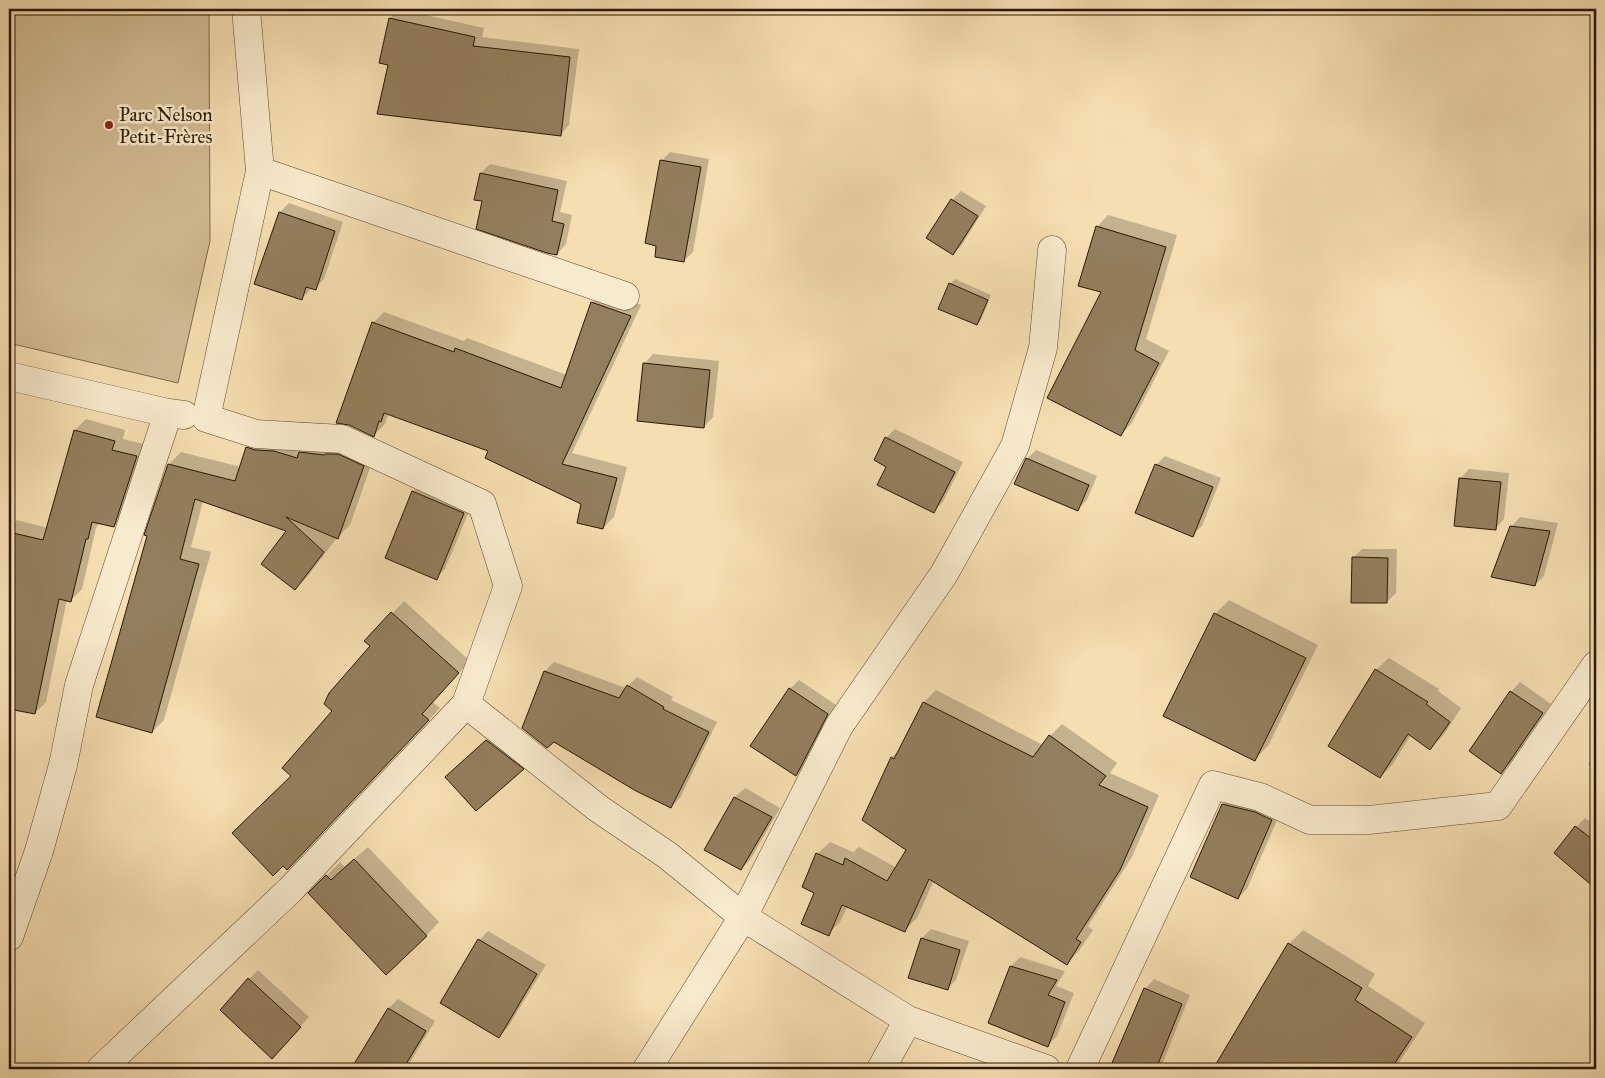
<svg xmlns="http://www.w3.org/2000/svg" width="1605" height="1078" font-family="'IM FELL Great Primer',serif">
	<rect width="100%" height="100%" fill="#f5deb1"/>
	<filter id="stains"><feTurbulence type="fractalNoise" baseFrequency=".004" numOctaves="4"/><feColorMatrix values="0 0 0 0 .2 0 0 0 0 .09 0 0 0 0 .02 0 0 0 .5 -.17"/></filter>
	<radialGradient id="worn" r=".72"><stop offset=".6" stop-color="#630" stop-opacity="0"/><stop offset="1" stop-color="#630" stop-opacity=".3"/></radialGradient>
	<!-- green -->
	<path fill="#d2bc93" stroke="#7e6a4a" d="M9,9H209L210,241L178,383L9,343Z"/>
	<!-- shadow -->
	<g fill="#0003">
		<path d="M399,9L484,28L482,37L579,49L569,125L560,135L390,18Z"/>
		<path d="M670,152L709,159L693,252L684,261L657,245L661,161Z"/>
		<path d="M490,164L567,181L560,212L572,215L566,244L557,254L483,200L481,173Z"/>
		<path d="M961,191L986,206L962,245L953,254L952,200Z"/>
		<path d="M289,203L343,222L324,279L315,288L311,287L310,290L301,299L280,212Z"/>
		<path d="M1108,215L1177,235L1146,339L1169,351L1132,423L1121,435L1102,292L1097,227Z"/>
		<path d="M955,279L991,295L981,320L977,324L950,284Z"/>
		<path d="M603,292L641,305L572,453L627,467L614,517L603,528L583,504L489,450L389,413L385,424L374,435L373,323L384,312L464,341L467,338L567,375L592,303Z"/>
		<path d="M653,354L719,361L713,417L704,427L644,364Z"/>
		<path d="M86,419L125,430L123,439L148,445L125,515L114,526L100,522L96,528L82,589L71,600L67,599L46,702L35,713L9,708V529L17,520L48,528L75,430Z"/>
		<path d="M895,429L963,462L943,502L934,511L888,466L886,438Z"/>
		<path d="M260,436L375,454L350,525L338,537L331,535L336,539L307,577L295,589L288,530L203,501L191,547L211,552L164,720L152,732L169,464L181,452L241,467L247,448Z"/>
		<path d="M1036,450L1097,476L1087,500L1078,509L1027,459Z"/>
		<path d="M1165,456L1221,478L1202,526L1192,535L1156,465Z"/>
		<path d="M1469,469L1509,473L1504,519L1495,529L1460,479Z"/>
		<path d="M422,482L472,504L445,569L436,578L386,557L413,491Z"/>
		<path d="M1520,517L1558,523L1544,576L1535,585L1511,527Z"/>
		<path d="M1362,549H1397L1396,593L1387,602L1353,558Z"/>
		<path d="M1229,600L1318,645L1268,746L1254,760L1215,614Z"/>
		<path d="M404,601L470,661L433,702L440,708L299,857L293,776L372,646L366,641Z"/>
		<path d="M1389,658L1439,689L1438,691L1461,708L1443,736L1430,748L1411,735L1393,764L1380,777L1376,670Z"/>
		<path d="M554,662L626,688L637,677L673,697L671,700L717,722L680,798L671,807L545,671Z"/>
		<path d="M799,680L836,705L805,766L796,775L790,689Z"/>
		<path d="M1520,682L1551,704L1510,763L1501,772L1470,751L1511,692Z"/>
		<path d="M936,690L1043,745L1050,736L1062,724L1117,763L1110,773L1159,795L1132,857L1088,926L1093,930L1079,951L1067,963L934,880L917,918L905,930L848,906L840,922L828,934L816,892L817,854L830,842L853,852L859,847L897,868L908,849L864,820L892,757L900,749L924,702Z"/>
		<path d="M496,732L532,760L523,768H456Z"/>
		<path d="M1596,753V771L1588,764Z"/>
		<path d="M745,788L780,808L750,860L741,869L706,849L735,797Z"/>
		<path d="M1233,795L1281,811L1247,889L1238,898L1191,877L1223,804Z"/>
		<path d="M1585,818L1596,826V874L1589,881L1576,827Z"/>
		<path d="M368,847L439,922L426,936L310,893L340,862L345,867Z"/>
		<path d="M931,929L969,941L956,980L947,989L922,938Z"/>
		<path d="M1303,930L1375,974L1368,986L1425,1023L1395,1069H1215L1289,944Z"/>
		<path d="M488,931L546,965L508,1027L499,1036L479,940Z"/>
		<path d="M1020,957L1065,971L1056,986L1074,993L1057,1036L1048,1045L989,1023L1011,966Z"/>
		<path d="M258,970L309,1017L281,1048L249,979Z"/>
		<path d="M1154,979L1190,995L1162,1065L1157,1069H1111L1145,989Z"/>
		<path d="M398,999L435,1021L406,1069H362L355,1065L389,1008Z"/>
	</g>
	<!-- building -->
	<g fill="#937e5d" stroke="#291701">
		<path d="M389,18L475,37L473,46L570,57L561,136L377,114L388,65L379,63Z"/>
		<path d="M660,160L701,167L684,262L655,257L656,246L645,243Z"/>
		<path d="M480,173L558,190L552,221L564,224L557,255L547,253L476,229L482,201L474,200Z"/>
		<path d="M951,199L978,216L953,255L926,238Z"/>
		<path d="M279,212L335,231L316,290L306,287L302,300L254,284Z"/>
		<path d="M1096,226L1166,247L1135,350L1159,363L1121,436L1047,398L1101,292L1078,286Z"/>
		<path d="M949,283L988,300L977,325L938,309Z"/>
		<path d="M591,302L631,316L562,464L617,478L603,529L577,523L581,504L485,458L488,451L384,413L381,422L379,421L374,437L349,425L336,423L372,322L454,352L455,348L561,388Z"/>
		<path d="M643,363L710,370L704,428L637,421Z"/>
		<path d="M74,430L115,441L112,450L137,456L114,527L92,522L88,539H86L71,602L59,599L35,714L9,709V532L43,540Z"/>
		<path d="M885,437L955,472L934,513L877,485L886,467L874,460Z"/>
		<path d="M246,447L255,450L274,451L297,458L299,452L324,455L325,454H338L364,466L338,539L286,517L324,552L295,590L261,564L286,531L195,499L180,559L199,564L152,733L96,717L147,536L144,535L168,464L235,481Z"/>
		<path d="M1026,458L1089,485L1078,511L1014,484Z"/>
		<path d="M1155,464L1213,487L1193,537L1135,513Z"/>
		<path d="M1459,478L1501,482L1496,530L1454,526Z"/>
		<path d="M412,491L464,513L437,580L385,558Z"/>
		<path d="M1510,526L1550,531L1535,586L1491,577Z"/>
		<path d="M1352,557L1388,558L1387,603H1351Z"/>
		<path d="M391,612L459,673L422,714L429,720L287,870L283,866L273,876L232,833L291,776L282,768L332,711L324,704L329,693L370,646L364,641Z"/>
		<path d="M1214,613L1306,658L1255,761L1163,716Z"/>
		<path d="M1375,669L1428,702L1426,704L1450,722L1430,750L1408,734L1380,778L1328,746Z"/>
		<path d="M544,671L619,698L627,685L664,707L663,709L709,732L671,808L636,791L554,742L547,748L522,728Z"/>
		<path d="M789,688L828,714L796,776L750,746Z"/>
		<path d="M1510,691L1543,713L1501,774L1469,751Z"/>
		<path d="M923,702L1033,757L1049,735L1106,776L1099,785L1148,807L1120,870L1076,939L1081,942L1067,965L929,879L905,932L842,905L829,936L801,924L814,893L802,887L816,853L843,865L845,858L887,881L906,850L862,820L891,757L894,759Z"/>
		<path d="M486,740L524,769L476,811L445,777Z"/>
		<path d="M734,797L772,817L741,870L704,850Z"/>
		<path d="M1222,804L1255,812L1272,820L1238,899L1190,877Z"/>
		<path d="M1575,826L1596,842V889L1554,853Z"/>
		<path d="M354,859L427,936L386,975L308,893L326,875L331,880Z"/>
		<path d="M921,938L960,950L948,990L908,978Z"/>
		<path d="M478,939L537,974L499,1038L440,1003Z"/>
		<path d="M1288,943L1362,988L1355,1000L1412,1037L1391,1069H1213Z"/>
		<path d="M1010,966L1057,980L1048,995L1065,1002L1048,1047L988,1023Z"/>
		<path d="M248,978L301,1027L272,1059L220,1010Z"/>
		<path d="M1144,988L1182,1004L1156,1069H1127L1112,1063Z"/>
		<path d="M388,1008L426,1031L403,1069H351Z"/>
	</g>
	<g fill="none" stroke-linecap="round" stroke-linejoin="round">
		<!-- minor casing -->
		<g stroke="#5c492d" stroke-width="29">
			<g id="minor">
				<path d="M246,9L260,171L206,418L256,434L342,439L482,504L508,586L466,704L599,809L667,855L743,917L908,1020L1046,1069"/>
				<path d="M260,171L625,296"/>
				<path d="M9,376L168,413L184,415"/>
				<path d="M9,937L39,851L63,765L79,685L168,413"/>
				<path d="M101,1069L290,890L466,704"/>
				<path d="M647,1069L743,917L839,726L944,574L1015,446L1043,348L1052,250"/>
				<path d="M881,1069L908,1020"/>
				<path d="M1080,1069L1213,785L1260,797L1310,820H1369L1498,806L1596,665"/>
			</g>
		</g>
		<!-- minor -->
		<use href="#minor" stroke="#f8eacc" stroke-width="28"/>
	</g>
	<!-- markers -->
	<circle fill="#8f2418" stroke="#f8eacc" stroke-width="2" cx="109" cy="125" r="5"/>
	<g text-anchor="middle" stroke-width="5" stroke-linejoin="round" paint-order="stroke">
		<!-- poi labels -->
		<g font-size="19" fill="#291701" stroke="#f8eacc" text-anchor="start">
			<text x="119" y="121">Parc Nelson<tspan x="119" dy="22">Petit-Frères</tspan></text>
		</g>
	</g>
	<!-- margin -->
	<rect width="1605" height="1078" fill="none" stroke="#f5deb1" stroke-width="30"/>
	<rect x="10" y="10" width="1585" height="1058" fill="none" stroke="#291701" stroke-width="2.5"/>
	<rect x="15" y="15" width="1575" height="1048" fill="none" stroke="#291701"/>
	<rect width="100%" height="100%" filter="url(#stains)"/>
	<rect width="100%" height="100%" fill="url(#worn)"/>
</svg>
